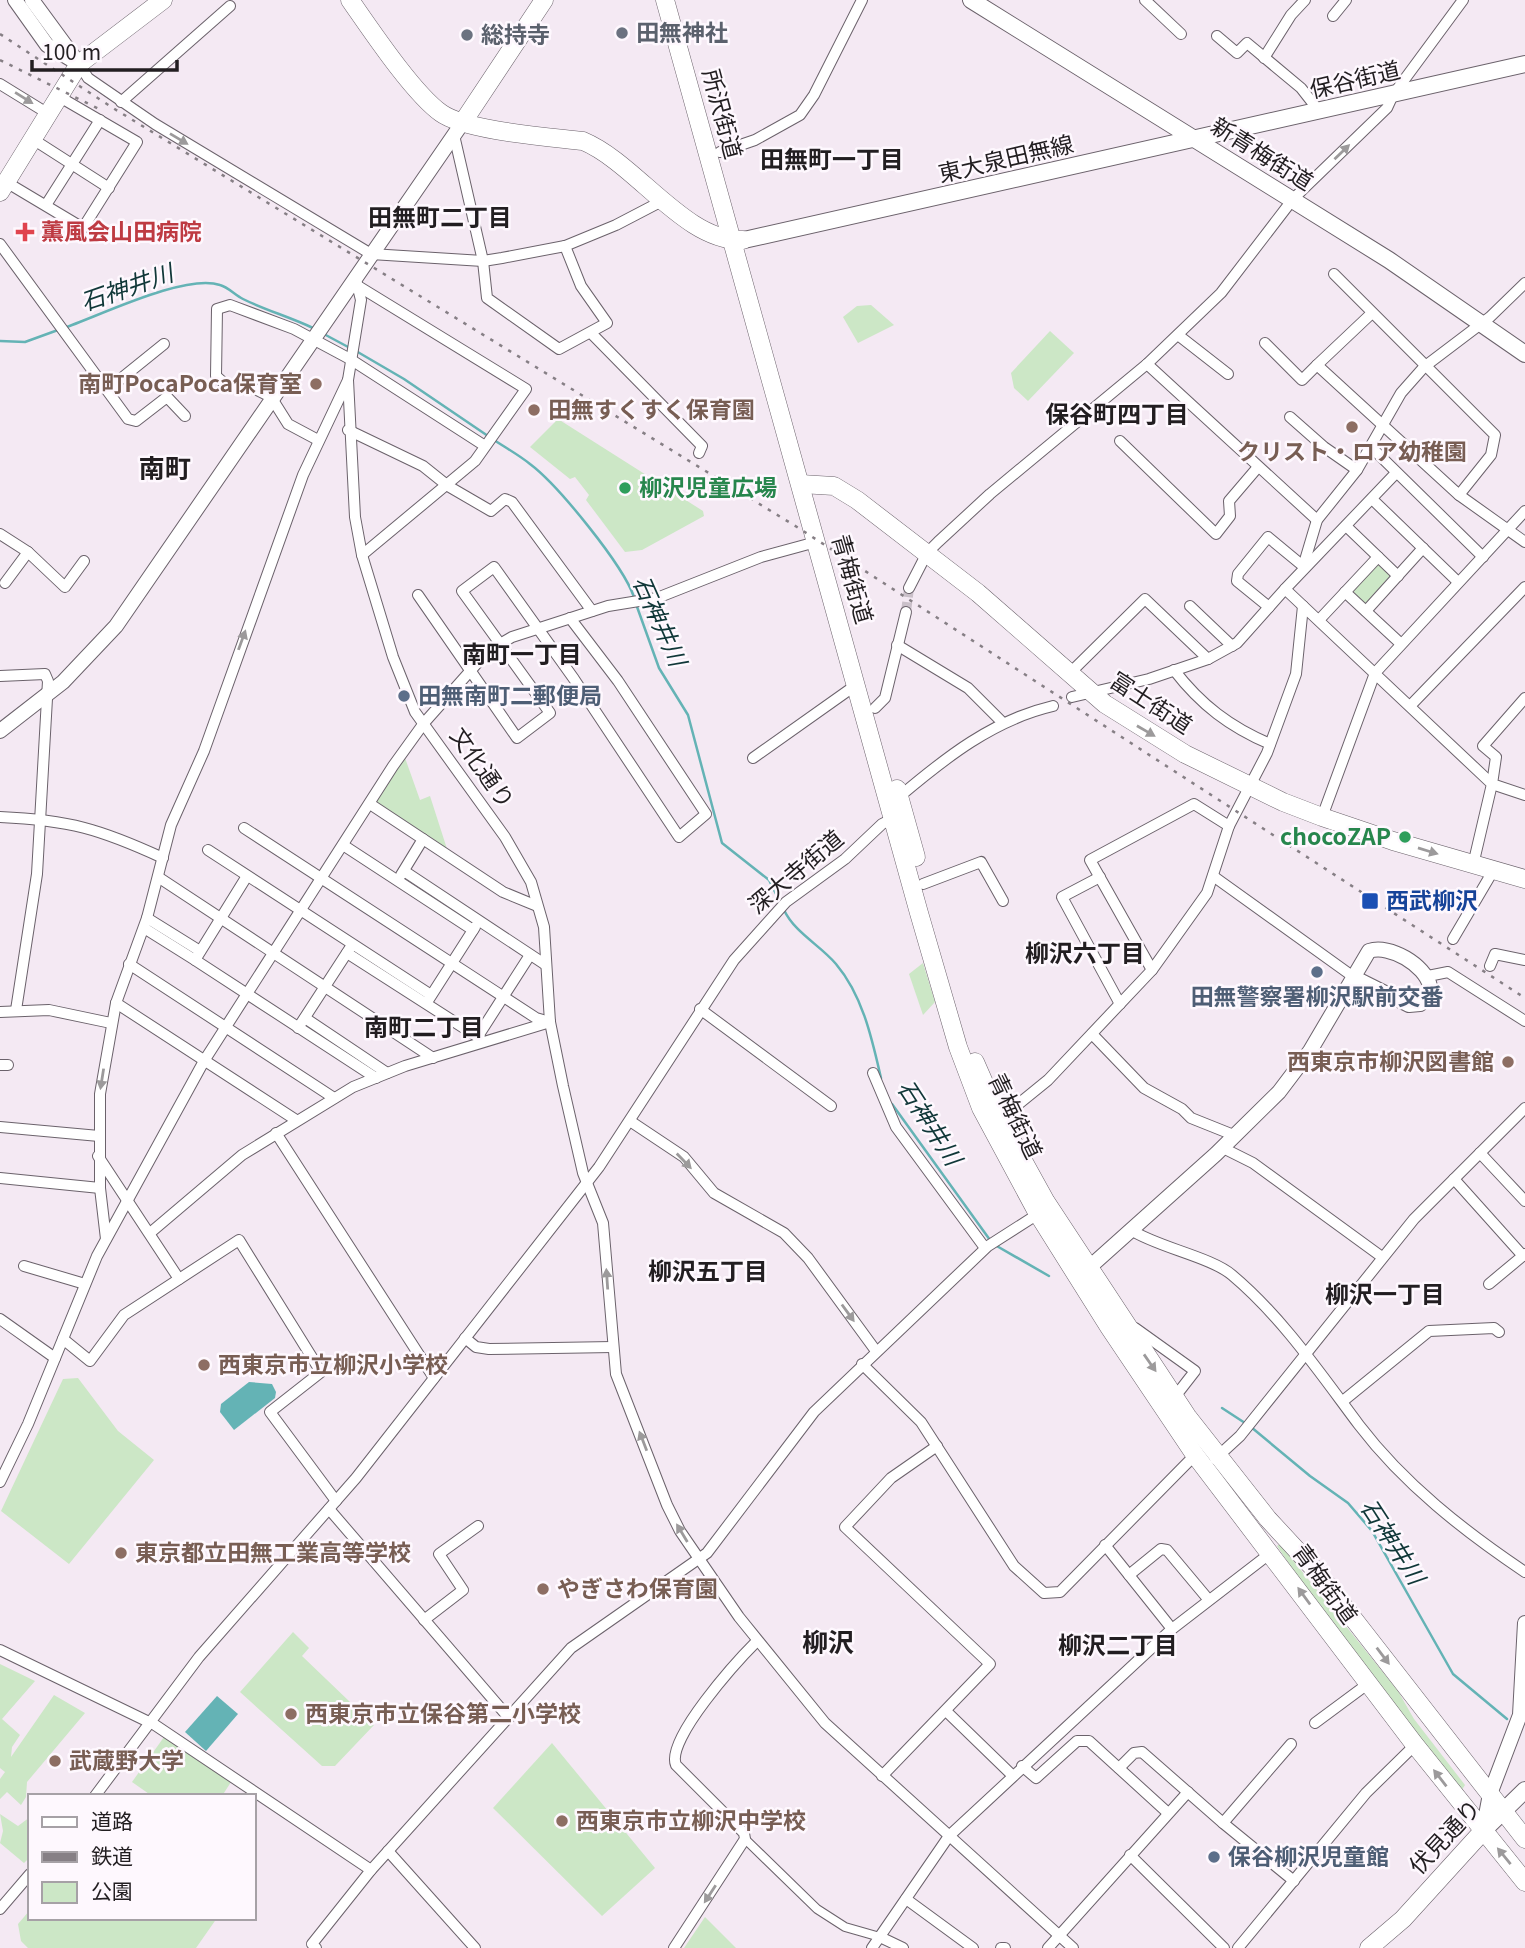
<svg xmlns="http://www.w3.org/2000/svg" width="1525" height="1948" font-family="Georgia,'Noto Sans JP',serif">
	<rect width="100%" height="100%" fill="#f4e9f3"/>
	<!-- green -->
	<g fill="#cce7c6">
		<path d="M871,305L894,325L858,343L843,317L857,306Z"/>
		<path d="M1050,331L1074,353L1028,401L1014,388L1011,373Z"/>
		<path d="M558,419L703,511L704,516L642,550L625,552L586,500L589,495L575,477L570,479L530,447Z"/>
		<path d="M1378,557L1398,576L1366,611L1345,592Z"/>
		<path d="M404,755L420,800L430,796L448,852L376,802Z"/>
		<path d="M923,963L935,1002L923,1015L909,974Z"/>
		<path d="M78,1378L118,1431L154,1460L69,1564L1,1511L63,1379Z"/>
		<path d="M1280,1544L1398,1691L1414,1719L1465,1785L1460,1793L1321,1611L1277,1546Z"/>
		<path d="M293,1632L309,1648L302,1656L374,1725L335,1766H322L240,1692Z"/>
		<path d="M0,1664L35,1681L2,1719L20,1735L12,1747L11,1757L54,1695L85,1713L27,1782L26,1797L21,1805L7,1792L0,1799V1779L5,1772L0,1768Z"/>
		<path d="M164,1737L231,1782L222,1796H152L132,1782Z"/>
		<path d="M552,1743L655,1868L602,1916L493,1808Z"/>
		<path d="M0,1814L18,1826L30,1817V1857L24,1863L0,1843L3,1831Z"/>
		<path d="M30,1910V1918H217L196,1948H28L21,1941L18,1924Z"/>
		<path d="M705,1917L736,1948H684Z"/>
	</g>
	<!-- water -->
	<g fill="#64b3b5">
		<path d="M249,1382L272,1384L276,1392L275,1398L234,1430L220,1412L221,1404Z"/>
		<path d="M217,1696L238,1714L206,1751L185,1732Z"/>
	</g>
	<g fill="none" stroke-linecap="round" stroke-linejoin="round">
		<!-- stream -->
		<g stroke="#64b3b5" stroke-width="2.5">
			<path d="M64,328C99,316 186,273 220,285C228,287 235,295 243,299C265,310 290,317 313,328"/>
			<path d="M322,333L350,348"/>
			<path d="M0,341L25,342L58,330"/>
			<path d="M356,351L404,379L488,436"/>
			<path d="M494,440C506,448 519,455 530,464C558,485 623,565 634,597"/>
			<path d="M636,604L659,668L688,715L722,843L769,880L781,904"/>
			<path d="M784,910C795,933 820,945 836,964C863,996 872,1039 881,1078"/>
			<path d="M892,1104L990,1240"/>
			<path d="M995,1245L1049,1276"/>
			<path d="M1222,1408L1245,1423"/>
			<path d="M1251,1427L1310,1476L1348,1503L1372,1531L1453,1674L1507,1719"/>
		</g>
		<!-- minor-tunnel -->
		<path stroke="#cac0c9" stroke-width="10" stroke-dasharray="10 5" stroke-linecap="butt" d="M906,612L909,588"/>
		<!-- pedestrian casing -->
		<g stroke="#6b626b" stroke-width="10">
			<path id="pedestrian" d="M745,1839L817,1909L845,1927L880,1937"/>
		</g>
		<!-- minor casing -->
		<g stroke="#6b626b" stroke-width="12">
			<g id="minor">
				<path d="M1145,0L1181,34"/>
				<path d="M1333,16L1346,0"/>
				<path d="M1217,36L1237,53L1247,43L1301,88L1319,111"/>
				<path d="M1264,58L1291,15L1305,0"/>
				<path d="M79,64L88,78L155,124L371,254L483,261L502,258L565,246L616,225L664,200"/>
				<path d="M0,84L47,113"/>
				<path d="M121,102L230,6"/>
				<path d="M454,135L483,261L487,298L559,349L607,323L581,286L565,246"/>
				<path d="M31,138L109,188"/>
				<path d="M720,152L755,140L800,115L814,95L862,0"/>
				<path d="M6,182L83,228L137,142L58,96"/>
				<path d="M46,205L100,120"/>
				<path d="M0,244L128,419L136,421L167,397L185,416"/>
				<path d="M358,286L526,389L475,461L362,555"/>
				<path d="M591,333L702,446L699,453"/>
				<path d="M1178,335L1228,374"/>
				<path d="M1265,343L1302,380L1317,365L1459,495L1491,455L1495,435L1334,274"/>
				<path d="M350,359L485,446"/>
				<path d="M1147,364L1317,520"/>
				<path d="M1317,365L1372,313"/>
				<path d="M348,380L355,517L362,555L393,657L415,712L505,837L531,882L544,927L550,1022L563,1086L583,1173L603,1223L616,1374L667,1505L680,1531L739,1617L825,1723L1073,1948"/>
				<path d="M107,390L164,344"/>
				<path d="M1290,417L1324,447L1357,470"/>
				<path d="M348,430L423,466L448,486L491,511L505,499L512,502L592,611"/>
				<path d="M318,440L288,424L271,397L255,389L225,384L216,376L217,309L230,305L294,329L350,359"/>
				<path d="M1120,441L1216,534L1230,516L1229,501L1258,467"/>
				<path d="M1371,447L1483,557"/>
				<path d="M1459,495L1525,542"/>
				<path d="M1372,499L1458,582"/>
				<path d="M1346,526L1398,576"/>
				<path d="M0,534L28,552L65,587L84,561"/>
				<path d="M1303,567L1317,520L1357,470L1401,393L1424,367L1490,317L1525,283"/>
				<path d="M5,583L28,552"/>
				<path d="M909,588L927,553L938,542L990,494L1147,364L1221,293L1293,199L1387,108L1393,95L1463,0"/>
				<path d="M1285,589L1492,784L1473,865"/>
				<path d="M1345,592L1400,643"/>
				<path d="M418,595L517,738L550,713L462,591L494,567L574,679L679,837L706,814L618,681L570,618"/>
				<path d="M1190,606L1232,646"/>
				<path d="M1269,607L1237,581L1238,574L1268,537L1303,566"/>
				<path d="M1366,611L1423,548"/>
				<path d="M1319,620L1378,557"/>
				<path d="M897,645L968,688L1003,723"/>
				<path d="M1174,670C1201,705 1230,727 1270,744"/>
				<path d="M1069,674L1145,599L1208,659"/>
				<path d="M0,676L45,674L48,681L37,874L16,1010"/>
				<path d="M1072,697L1149,679L1208,659L1237,643L1285,589L1396,473"/>
				<path d="M1525,698L1483,746L1496,757L1492,784L1525,795"/>
				<path d="M1410,706L1525,587"/>
				<path d="M875,708L885,698L906,612"/>
				<path d="M753,758L856,685"/>
				<path d="M899,797C945,758 993,720 1053,706"/>
				<path d="M370,804L503,892L537,906"/>
				<path d="M0,817C69,820 100,829 163,858"/>
				<path d="M1322,817L1375,673L1525,511"/>
				<path d="M244,828L536,1018L550,1022"/>
				<path d="M343,845L473,930"/>
				<path d="M208,850L431,995"/>
				<path d="M404,871L546,965"/>
				<path d="M401,875L423,839"/>
				<path d="M247,876L195,960L376,1078"/>
				<path d="M1213,876L1355,978"/>
				<path d="M158,877L433,1058"/>
				<path d="M1100,877L1062,897L1120,1004"/>
				<path d="M923,884L981,862L1003,901"/>
				<path d="M147,918L200,951"/>
				<path d="M144,928L195,960"/>
				<path d="M1453,939L1493,871"/>
				<path d="M347,953L478,1037"/>
				<path d="M129,964L334,1098"/>
				<path d="M1490,966L1495,954L1525,960"/>
				<path d="M1152,970L1090,860L1194,804L1229,826"/>
				<path d="M1428,976L1448,972L1525,1021"/>
				<path d="M429,999L475,927"/>
				<path d="M116,1003L296,1120"/>
				<path d="M700,1009L831,1106"/>
				<path d="M0,1012L49,1010L111,1023"/>
				<path d="M305,1018L387,1073"/>
				<path d="M298,1028L350,948"/>
				<path d="M1092,1034L1144,1088L1182,1109L1191,1118L1236,1136"/>
				<path d="M479,1042L480,1033L530,955"/>
				<path d="M0,1065H8"/>
				<path d="M873,1073L896,1127L985,1248"/>
				<path d="M1000,1119L1048,1080L1152,970L1207,893L1229,826L1267,753L1296,674L1303,606"/>
				<path d="M630,1121L684,1157L714,1193L784,1233L808,1258L876,1351"/>
				<path d="M0,1127L99,1136"/>
				<path d="M276,1133L434,1378"/>
				<path d="M1223,1148L1253,1163L1382,1257"/>
				<path d="M1480,1153L1525,1201"/>
				<path d="M98,1156L179,1279"/>
				<path d="M0,1178L100,1188"/>
				<path d="M1454,1179L1523,1256"/>
				<path d="M1131,1230C1157,1247 1211,1257 1232,1275C1282,1317 1320,1373 1359,1425C1404,1484 1464,1531 1525,1572"/>
				<path d="M150,1233L242,1155L353,1087L405,1066L550,1022"/>
				<path d="M106,1239L100,1188V1094L116,1003L147,918L171,825L204,751L303,475L348,380L361,300L355,276"/>
				<path d="M24,1266L85,1284"/>
				<path d="M1489,1284L1525,1254"/>
				<path d="M0,1319L55,1358"/>
				<path d="M1135,1328L1195,1371L1174,1398"/>
				<path d="M465,1338L476,1347L489,1349L613,1347"/>
				<path d="M63,1339L90,1361L124,1315L239,1240L321,1372L270,1412L336,1501"/>
				<path d="M862,1364L921,1422L1014,1566L1044,1593L1060,1592L1195,1455"/>
				<path d="M1343,1401L1429,1331L1494,1328L1499,1332"/>
				<path d="M1215,1459L1240,1436L1414,1219L1525,1108"/>
				<path d="M0,1482L28,1424L97,1256L204,1061L393,766L424,723L488,651L512,637L608,606L657,598L761,557L816,542"/>
				<path d="M329,1509L509,1718"/>
				<path d="M1105,1545L1172,1629"/>
				<path d="M1129,1575L1161,1549L1167,1550L1208,1599"/>
				<path d="M424,1620L463,1590L439,1554L478,1526"/>
				<path d="M0,1650L155,1725L371,1870"/>
				<path d="M946,1711L1013,1776"/>
				<path d="M1315,1723L1369,1683"/>
				<path d="M1022,1766L1036,1778L1077,1741H1089L1168,1813"/>
				<path d="M1119,1768L1134,1753L1142,1752L1223,1823L1291,1744"/>
				<path d="M882,1776L990,1664L845,1527L891,1478L937,1446"/>
				<path d="M95,1796L199,1657L356,1478L599,1167L734,960L786,902L845,859L882,824L896,817"/>
				<path d="M1223,1823L1294,1881"/>
				<path d="M388,1851L475,1948"/>
				<path d="M1130,1855L1224,1948"/>
				<path d="M906,1899L973,1948"/>
				<path d="M0,1909L30,1874"/>
				<path d="M880,1937L903,1948"/>
				<path d="M316,1948L312,1944L371,1870L571,1648L707,1553L814,1412L988,1246L1038,1214"/>
				<path d="M674,1948L745,1839L744,1833L676,1765C665,1740 738,1660 757,1641"/>
				<path d="M872,1948L949,1836L1172,1629L1272,1552"/>
				<path d="M1001,1948H1005"/>
				<path d="M1048,1948L1188,1792"/>
				<path d="M1238,1948L1366,1793L1415,1745"/>
			</g>
		</g>
		<!-- tertiary casing -->
		<g stroke="#6b626b" stroke-width="16">
			<g id="tertiary">
				<path d="M15,0L47,45L79,64"/>
				<path d="M32,0L76,60"/>
				<path d="M0,731L63,682L116,626L463,122"/>
				<path d="M1082,1274L1216,1154L1279,1092L1310,1051L1369,951C1390,944 1425,965 1430,986L1420,1004L1409,1005L1355,978"/>
				<path d="M1483,1831L1490,1794L1520,1715L1525,1623"/>
			</g>
		</g>
		<!-- secondary casing -->
		<g stroke="#6b626b" stroke-width="18">
			<g id="secondary">
				<path d="M971,0L1389,260L1525,354"/>
				<path d="M744,240L1525,64"/>
				<path d="M1483,1831L1525,1790"/>
			</g>
		</g>
		<!-- primary casing -->
		<g stroke="#6b626b" stroke-width="19">
			<g id="primary">
				<path d="M350,0C371,30 413,93 441,113C466,131 550,137 583,141C636,163 686,243 743,240"/>
				<path d="M665,0L919,913L958,1047L981,1108L1038,1214L1109,1327L1195,1455L1415,1745L1525,1882"/>
				<path d="M463,122L544,0"/>
				<path d="M0,192L79,64L163,0"/>
				<path d="M801,484L834,486L857,500L978,593L1105,704L1185,754L1283,802L1322,817L1393,841L1525,879"/>
				<path d="M897,789L916,857"/>
				<path d="M975,1062L1000,1119L1046,1202L1187,1416L1268,1519L1317,1572L1525,1839"/>
				<path d="M1369,1948L1403,1919L1483,1831"/>
			</g>
		</g>
		<!-- pedestrian -->
		<use href="#pedestrian" stroke="#fff" stroke-width="8"/>
		<!-- minor -->
		<use href="#minor" stroke="#fff" stroke-width="10"/>
		<!-- tertiary -->
		<use href="#tertiary" stroke="#fff" stroke-width="14"/>
		<!-- secondary -->
		<use href="#secondary" stroke="#fff" stroke-width="16"/>
		<!-- primary -->
		<use href="#primary" stroke="#fff" stroke-width="18"/>
		<!-- rail -->
		<g stroke="#867f85" stroke-width="2.5" stroke-dasharray="3.5 7" stroke-linecap="butt">
			<path d="M0,34L113,108L797,527L1525,998"/>
			<path d="M0,60L99,109"/>
		</g>
	</g>
	<!-- one-way arrows -->
	<defs><path id="oneway-solid" d="M-6-.8H1V-3.2L6.5 0L1 3.2V.8H-6Z" transform="scale(1.75)"/></defs>
	<g fill="#9c9a9b">
		<use href="#oneway-solid" transform="translate(24 98) rotate(32)"/>
		<use href="#oneway-solid" transform="translate(179 139) rotate(31)"/>
		<use href="#oneway-solid" transform="translate(1342 152) rotate(-44)"/>
		<use href="#oneway-solid" transform="translate(242 640) rotate(-70)"/>
		<use href="#oneway-solid" transform="translate(1146 731) rotate(30)"/>
		<use href="#oneway-solid" transform="translate(1428 851) rotate(17)"/>
		<use href="#oneway-solid" transform="translate(102 1079) rotate(99)"/>
		<use href="#oneway-solid" transform="translate(684 1161) rotate(46)"/>
		<use href="#oneway-solid" transform="translate(607 1279) rotate(-94)"/>
		<use href="#oneway-solid" transform="translate(848 1313) rotate(54)"/>
		<use href="#oneway-solid" transform="translate(1150 1363) rotate(55)"/>
		<use href="#oneway-solid" transform="translate(643 1441) rotate(-111)"/>
		<use href="#oneway-solid" transform="translate(682 1533) rotate(-121)"/>
		<use href="#oneway-solid" transform="translate(1304 1596) rotate(-126)"/>
		<use href="#oneway-solid" transform="translate(1383 1656) rotate(53)"/>
		<use href="#oneway-solid" transform="translate(1440 1778) rotate(-128)"/>
		<use href="#oneway-solid" transform="translate(1504 1856) rotate(-129)"/>
		<use href="#oneway-solid" transform="translate(710 1894) rotate(123)"/>
	</g>
	<!-- markers -->
	<g fill="#6b7280" stroke="#fef8fe" stroke-width="2.5">
		<circle cx="622" cy="33" r="7"/>
		<circle cx="467" cy="35" r="7"/>
	</g>
	<path fill="#e0444e" stroke="#fef8fe" stroke-width="2.5" d="M21.5 221.5h7v7h7v7h-7v7h-7v-7h-7v-7h7z"/>
	<g fill="#8d6e63" stroke="#fef8fe" stroke-width="2.5">
		<circle cx="316" cy="384" r="7"/>
		<circle cx="534" cy="410" r="7"/>
		<circle cx="1352" cy="427" r="7"/>
		<circle cx="1508" cy="1062" r="7"/>
		<circle cx="204" cy="1365" r="7"/>
		<circle cx="121" cy="1553" r="7"/>
		<circle cx="543" cy="1589" r="7"/>
		<circle cx="291" cy="1714" r="7"/>
		<circle cx="55" cy="1761" r="7"/>
		<circle cx="562" cy="1821" r="7"/>
	</g>
	<g fill="#2e9e5b" stroke="#fef8fe" stroke-width="2.5">
		<circle cx="625" cy="488" r="7"/>
		<circle cx="1405" cy="837" r="7"/>
	</g>
	<g fill="#5c6f8a" stroke="#fef8fe" stroke-width="2.5">
		<circle cx="404" cy="696" r="7"/>
		<circle cx="1317" cy="972" r="7"/>
		<circle cx="1214" cy="1857" r="7"/>
	</g>
	<rect fill="#1a4fb4" stroke="#fef8fe" stroke-width="2.5" x="1361" y="892" width="18" height="18" rx="3.5"/>
	<g text-anchor="middle" stroke-width="5" stroke-linejoin="round" paint-order="stroke">
		<!-- worship labels -->
		<g font-size="23" font-weight="bold" fill="#5b616d" stroke="#fef8fe" text-anchor="start">
			<text x="636" y="41">田無神社</text>
			<text x="481" y="43">総持寺</text>
		</g>
		<!-- street labels -->
		<g font-size="23" fill="#221e21" stroke="#fef8fe">
			<text transform="translate(1355 80) rotate(-13)" y="8">保谷街道</text>
			<text transform="translate(722 114) rotate(75)" y="8">所沢街道</text>
			<text transform="translate(1262 154) rotate(32)" y="8">新青梅街道</text>
			<text transform="translate(1006 159) rotate(-13)" y="8">東大泉田無線</text>
			<text transform="translate(852 579) rotate(74)" y="8">青梅街道</text>
			<text transform="translate(1151 703) rotate(33)" y="8">富士街道</text>
			<text transform="translate(482 768) rotate(55)" y="8">文化通り</text>
			<text transform="translate(796 872) rotate(-40)" y="8">深大寺街道</text>
			<text transform="translate(1015 1116) rotate(64)" y="8">青梅街道</text>
			<text transform="translate(1325 1584) rotate(54)" y="8">青梅街道</text>
			<text transform="translate(1445 1837) rotate(-47)" y="8">伏見通り</text>
		</g>
		<!-- health labels -->
		<g font-size="23" font-weight="bold" fill="#be3a42" stroke="#fef8fe" text-anchor="start">
			<text x="41" y="240">薫風会山田病院</text>
		</g>
		<!-- education labels -->
		<g font-size="23" font-weight="bold" fill="#785e54" stroke="#fef8fe" text-anchor="start">
			<text x="302" y="392" text-anchor="end">南町PocaPoca保育室</text>
			<text x="548" y="418">田無すくすく保育園</text>
			<text x="1352" y="460" text-anchor="middle">クリスト・ロア幼稚園</text>
			<text x="1494" y="1070" text-anchor="end">西東京市柳沢図書館</text>
			<text x="218" y="1373">西東京市立柳沢小学校</text>
			<text x="135" y="1561">東京都立田無工業高等学校</text>
			<text x="557" y="1597">やぎさわ保育園</text>
			<text x="305" y="1722">西東京市立保谷第二小学校</text>
			<text x="69" y="1769">武蔵野大学</text>
			<text x="576" y="1829">西東京市立柳沢中学校</text>
		</g>
		<!-- leisure labels -->
		<g font-size="23" font-weight="bold" fill="#27864d" stroke="#fef8fe" text-anchor="start">
			<text x="639" y="496">柳沢児童広場</text>
			<text x="1391" y="845" text-anchor="end">chocoZAP</text>
		</g>
		<!-- service labels -->
		<g font-size="23" font-weight="bold" fill="#4e5e75" stroke="#fef8fe" text-anchor="start">
			<text x="418" y="704">田無南町二郵便局</text>
			<text x="1317" y="1005" text-anchor="middle">田無警察署柳沢駅前交番</text>
			<text x="1228" y="1865">保谷柳沢児童館</text>
		</g>
		<!-- transit labels -->
		<g font-size="23" font-weight="bold" fill="#164399" stroke="#fef8fe" text-anchor="start">
			<text x="1386" y="909">西武柳沢</text>
		</g>
		<!-- neighbourhood labels -->
		<g font-size="24" font-weight="bold" fill="#221e21" stroke="#fef8fe">
			<text x="832" y="168">田無町一丁目</text>
			<text x="440" y="226">田無町二丁目</text>
			<text x="1117" y="423">保谷町四丁目</text>
			<text x="522" y="663">南町一丁目</text>
			<text x="1085" y="962">柳沢六丁目</text>
			<text x="424" y="1036">南町二丁目</text>
			<text x="708" y="1280">柳沢五丁目</text>
			<text x="1385" y="1303">柳沢一丁目</text>
			<text x="1118" y="1654">柳沢二丁目</text>
		</g>
		<!-- water labels -->
		<g font-size="24" font-style="italic" fill="#103738" stroke="#fef8fe">
			<text transform="translate(127 288) rotate(-19)" y="8">石神井川</text>
			<text transform="translate(659 621) rotate(66)" y="8">石神井川</text>
			<text transform="translate(929 1123) rotate(57)" y="8">石神井川</text>
			<text transform="translate(1392 1542) rotate(57)" y="8">石神井川</text>
		</g>
		<!-- quarter labels -->
		<g font-size="26" font-weight="bold" fill="#221e21" stroke="#fef8fe">
			<text x="165" y="478">南町</text>
			<text x="828" y="1652">柳沢</text>
		</g>
	</g>
	<!-- legend -->
	<rect x="28" y="1794" width="228" height="126" fill="#fef8fe" stroke="#a6a1a6" stroke-width="2"/>
	<rect x="42" y="1817" width="35" height="10" fill="#ffffff" stroke="#a6a1a6" stroke-width="2"/>
	<text x="91" y="1829" font-size="21" fill="#221e21">道路</text>
	<rect x="42" y="1852" width="35" height="10" fill="#867f85" stroke="#a6a1a6" stroke-width="2"/>
	<text x="91" y="1864" font-size="21" fill="#221e21">鉄道</text>
	<rect x="42" y="1882" width="35" height="21" fill="#cce7c6" stroke="#a6a1a6" stroke-width="2"/>
	<text x="91" y="1899" font-size="21" fill="#221e21">公園</text>
	<!-- scale -->
	<path d="M32 60v10h145v-10" fill="none" stroke="#221e21" stroke-width="3.5"/>
	<text x="42" y="60" font-size="21" fill="#221e21" stroke="#fef8fe" stroke-width="5" paint-order="stroke">100 m</text>
</svg>
